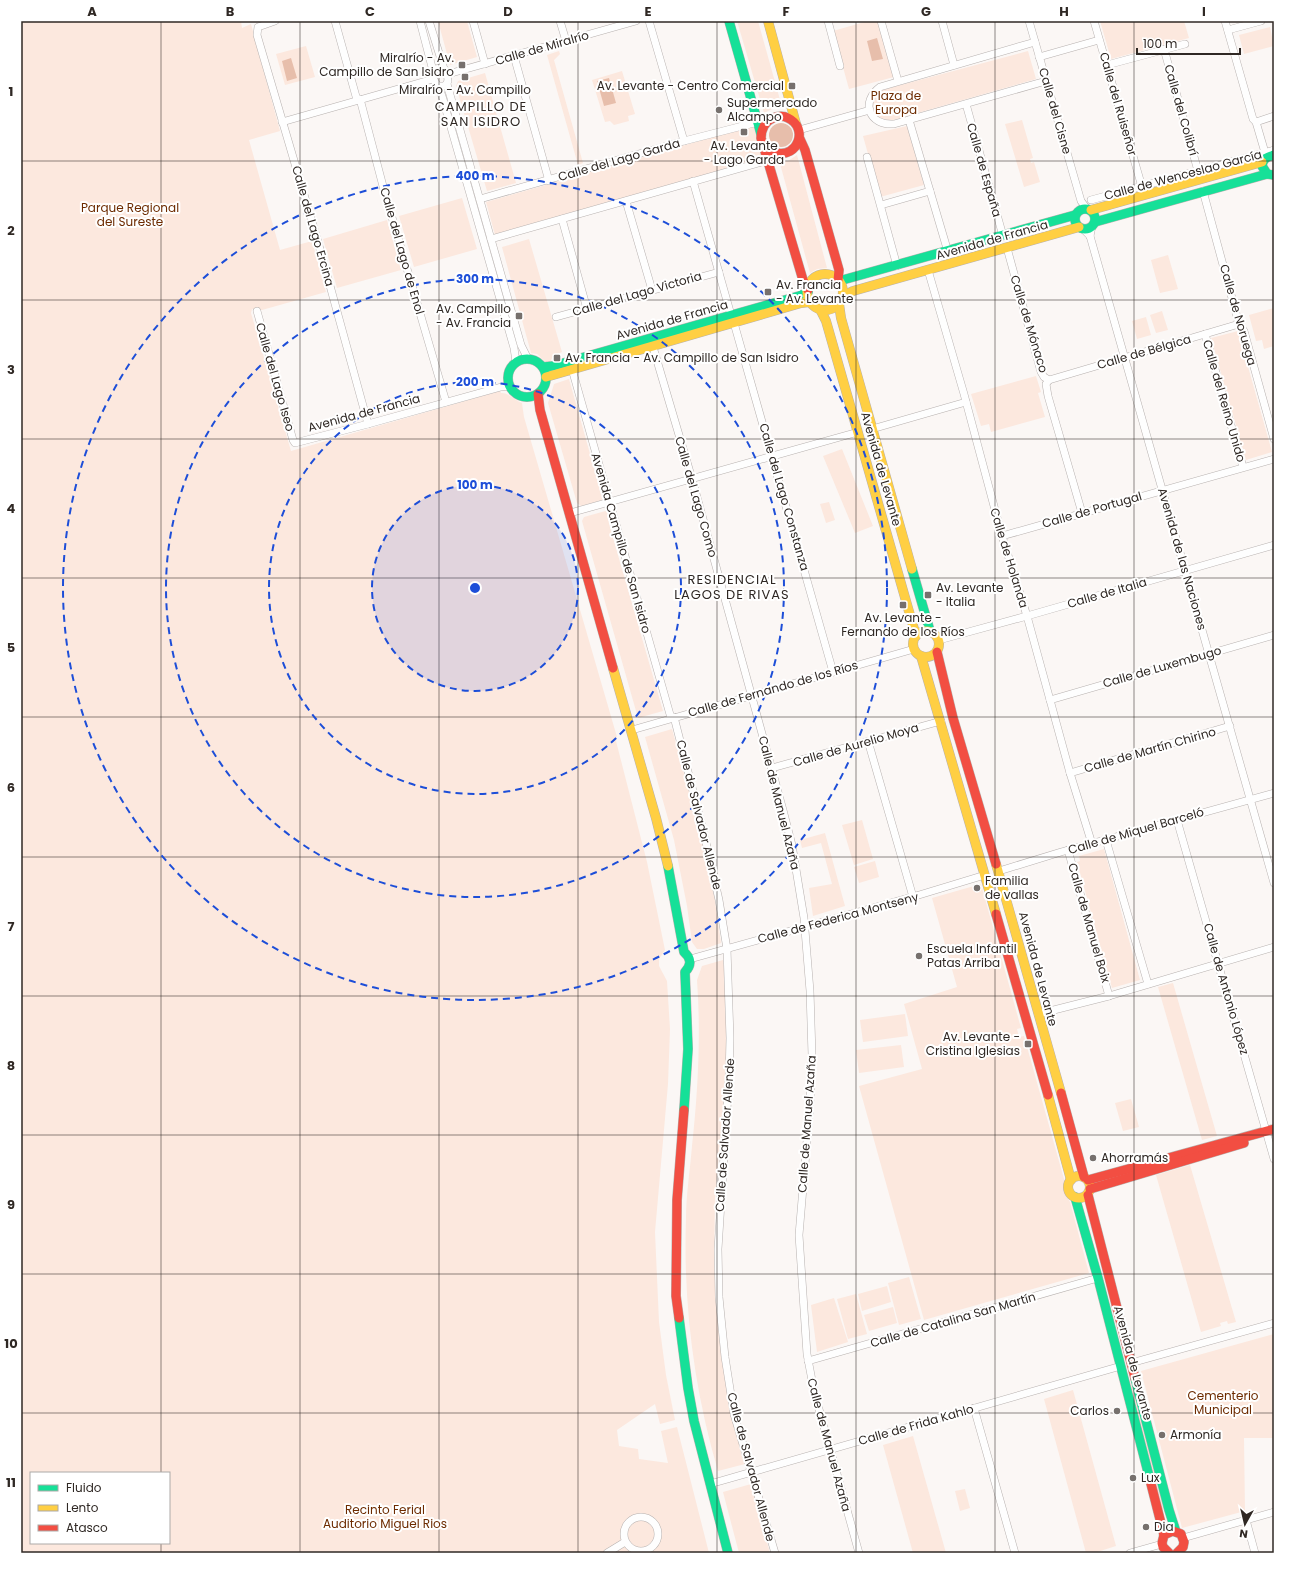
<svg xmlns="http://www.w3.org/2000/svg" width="1295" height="1574" font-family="Poppins,sans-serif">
	<rect width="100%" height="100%" fill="#fbf7f5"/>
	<!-- green -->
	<g fill="#fce8de" fill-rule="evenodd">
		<path d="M21,21H241L242,28L251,24L255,39L280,131L249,140L280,250L312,241L326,292L262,310L252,309L251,313L291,451L500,391L501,393C508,392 515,401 522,403L524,417L617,737L616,741L647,862L665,950L659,959V966L667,981L670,1029L668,1084L655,1232L659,1322L666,1375L675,1420L660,1424L655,1404L617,1430L619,1446L638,1449L639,1459L668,1463L661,1431L677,1427L709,1553H21ZM31,1473H169V1543H31Z"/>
		<path d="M438,21H467L477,57L450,65Z"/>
		<path d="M737,21H758L782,107L774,108L764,113Z"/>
		<path d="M868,21H878L894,77L849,89L833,31Z"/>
		<path d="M1100,21H1184L1189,38L1111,59Z"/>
		<path d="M1270,27L1274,46L1244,54L1239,35Z"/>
		<path d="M306,46L315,77L285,85L276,54Z"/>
		<path d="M559,51L560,54L554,60L583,163L578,165L547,55Z"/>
		<path d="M1028,51L1036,79L893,120C873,122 866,101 882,90Z"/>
		<path d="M622,71L635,114L628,116L629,121L614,125L610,121L605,122L592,80Z"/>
		<path d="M485,73L516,183L487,191L456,86L458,81Z"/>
		<path d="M1022,120L1033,158L1030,159L1031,163L1034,162L1040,182L1024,187L1005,124Z"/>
		<path d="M755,125L764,160L495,235L486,202Z"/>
		<path d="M907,126L924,185L880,197L863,136Z"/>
		<path d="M797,155L827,268L817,269L810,273L779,160L788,161Z"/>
		<path d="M462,198L477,249L414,267L399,216Z"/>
		<path d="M387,220L401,270L337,288L323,239Z"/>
		<path d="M529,239L562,352L553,356L550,362H546L537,354L531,353L502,247Z"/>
		<path d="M1168,255L1178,289L1160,293L1151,260Z"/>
		<path d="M1274,308V346L1264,349L1262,340L1256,341L1249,315Z"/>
		<path d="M1162,311L1168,330L1156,333L1150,315Z"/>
		<path d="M1146,317L1151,335L1137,339L1132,321Z"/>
		<path d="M1238,331L1272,452L1246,460L1211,338Z"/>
		<path d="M1036,376L1041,392L1038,393L1045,417L991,432L989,424L981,426L971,394Z"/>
		<path d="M569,379L603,500L581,506L577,503L548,403L554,384Z"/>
		<path d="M842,449L873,526L855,533L823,456Z"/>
		<path d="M829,502L835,520L826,523L820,504Z"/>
		<path d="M609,510L613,523L609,524L663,711L638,718L582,521L584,517Z"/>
		<path d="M672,729L702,839L715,901L721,943L704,949H697L692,942L687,906L674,840L645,737Z"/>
		<path d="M862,820L873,859L854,865L842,825Z"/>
		<path d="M825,833L845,906L813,916L809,888L832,884L821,843L802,848L800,840Z"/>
		<path d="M1104,849L1140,980L1112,988L1077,862L1080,861L1079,856Z"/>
		<path d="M875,861L879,877L859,883L854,867Z"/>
		<path d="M981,884L1021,1028L1017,1029L1019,1037L1024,1036L1064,1179V1190L1070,1202L1089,1273L924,1320L859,1086L922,1069L904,1004L957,987L932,898Z"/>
		<path d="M723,960L726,989V1075L715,1197L714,1268L716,1305L725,1374L745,1464L718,1471C694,1390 683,1303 686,1219C686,1195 690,1171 692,1146C698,1092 701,1034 697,980L702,966Z"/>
		<path d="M1173,983L1217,1136L1202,1140L1158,987Z"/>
		<path d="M905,1014L908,1036L863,1042L860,1020Z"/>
		<path d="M901,1045L904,1067L859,1073L856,1050Z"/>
		<path d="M1131,1099L1139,1127L1123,1131L1115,1103Z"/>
		<path d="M1190,1165L1236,1322L1228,1324L1227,1321L1220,1323L1221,1326L1201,1332L1156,1175Z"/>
		<path d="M909,1277L921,1319L899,1325L888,1283Z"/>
		<path d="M887,1286L891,1302L862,1311L858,1294Z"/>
		<path d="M856,1294L867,1334L848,1339L837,1299Z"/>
		<path d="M834,1298L848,1342L817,1352L811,1305Z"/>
		<path d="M893,1307L897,1323L869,1331L864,1315Z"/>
		<path d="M1274,1334V1438H1244L1245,1511L1182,1528L1141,1371Z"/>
		<path d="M1132,1385L1164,1509H1162L1130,1386Z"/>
		<path d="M1073,1390L1116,1546L1094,1553H1086L1044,1399Z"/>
		<path d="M913,1436L946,1553H913L883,1445Z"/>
		<path d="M751,1484L770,1553H739L723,1492Z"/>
		<path d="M965,1489L970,1508L960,1511L955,1491Z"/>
	</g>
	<!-- water -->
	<g fill="#e7beab">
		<path d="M877,38L883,59L872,61L867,41Z"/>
		<path d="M291,58L297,78L287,81L282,61Z"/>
		<path d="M609,78L616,103L604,106L597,81Z"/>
		<circle cx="781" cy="135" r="12"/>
	</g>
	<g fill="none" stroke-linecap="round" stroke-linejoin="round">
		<!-- street casing -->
		<g stroke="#b7b1af" stroke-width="8">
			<g id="street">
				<path d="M275,21L258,27L257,35L318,242L368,424"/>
				<path d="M335,21L357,100"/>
				<path d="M420,21L433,71"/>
				<path d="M429,21L444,69"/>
				<path d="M473,21L485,64"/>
				<path d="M560,21L566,41"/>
				<path d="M649,21L684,141"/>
				<path d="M828,21L840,66"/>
				<path d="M881,21L898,81"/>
				<path d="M942,21L954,65"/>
				<path d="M1029,21L1081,201L1087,209"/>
				<path d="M1094,21L1142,187"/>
				<path d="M1225,21L1253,119L1256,122L1266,156"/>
				<path d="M1228,30L1261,21"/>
				<path d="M1035,42L880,87C860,102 869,126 894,124L1046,81"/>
				<path d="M1164,49L1198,171"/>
				<path d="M514,56L549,181"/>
				<path d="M1039,57L1099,40"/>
				<path d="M1107,65L1185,44"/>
				<path d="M448,74L636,21"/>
				<path d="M447,84L521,345L528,359"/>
				<path d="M438,86H445L448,81L447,71L441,68L435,69C428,77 437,82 440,90C441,94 443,98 444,103L514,348L516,362"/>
				<path d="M360,99L384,190L446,402"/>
				<path d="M966,104L1003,236"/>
				<path d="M909,120L948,252"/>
				<path d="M282,122L433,79"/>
				<path d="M1256,122L1274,116"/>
				<path d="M799,130L870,110"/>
				<path d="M867,157L897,266"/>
				<path d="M693,181L731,315"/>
				<path d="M1203,191L1239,324L1244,331L1274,439"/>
				<path d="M480,199L684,141L758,122"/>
				<path d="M1091,200L1274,150"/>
				<path d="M626,201L652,290"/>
				<path d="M881,205L930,191"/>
				<path d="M562,219L587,309"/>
				<path d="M1083,229L1090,236L1274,883"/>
				<path d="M1090,236L1092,226"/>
				<path d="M491,239L769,160"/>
				<path d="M1007,248L1041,372L1044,377L1049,380L1046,384L1048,396L1082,513"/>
				<path d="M928,270L964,394L1002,536L1027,616L1070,773L1092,844"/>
				<path d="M257,311L293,440L295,443L368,424L501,387L509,386"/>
				<path d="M556,317L719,272"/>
				<path d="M734,323L833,672"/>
				<path d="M1205,334L1243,467"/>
				<path d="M653,347L692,479L783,810L792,845L804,918L810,991L812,1055L810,1105L799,1235L807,1354L814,1391L859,1553"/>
				<path d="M572,369L671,718"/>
				<path d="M1049,380L1239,324"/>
				<path d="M872,429L966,402"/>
				<path d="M570,513L858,432"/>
				<path d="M1002,536L1274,459"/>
				<path d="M939,640L1027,616L1274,545"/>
				<path d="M1050,700L1274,635"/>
				<path d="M674,717L705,838L719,900L727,949L730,1038L729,1078L718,1249L719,1297L725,1357L734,1414L775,1553"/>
				<path d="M632,730L914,649"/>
				<path d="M868,741L913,897"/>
				<path d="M772,768L941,721"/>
				<path d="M1070,773L1230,726"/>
				<path d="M1177,820L1274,1159"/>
				<path d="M1106,840L1148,984"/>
				<path d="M1068,850L1109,996"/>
				<path d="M999,871L1061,852L1274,793"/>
				<path d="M690,959L919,895L985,875"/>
				<path d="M1038,1014L1109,996L1274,947"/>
				<path d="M808,1361L1098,1278"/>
				<path d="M1131,1363L1274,1323"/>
				<path d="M974,1408L1015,1553"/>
				<path d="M710,1484L1121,1366"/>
				<circle cx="641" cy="1534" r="17"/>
				<path d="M1246,1520L1255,1553"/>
				<path d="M1183,1538L1274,1512"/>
				<path d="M607,1553L625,1542"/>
				<path d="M1130,1553L1162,1544"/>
			</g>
		</g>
		<!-- fast casing -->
		<g stroke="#b7b1af" stroke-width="10">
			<g id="fast">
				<path d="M729,21L761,134"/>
				<path d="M1274,155C1267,157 1263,158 1262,166L1267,174L1274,175"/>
				<circle cx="1085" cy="219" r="10"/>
				<path d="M1095,222L1267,174"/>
				<path d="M839,281L1075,215"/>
				<circle cx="527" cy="378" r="19"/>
				<path d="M543,367L553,366L799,296L808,292"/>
				<path d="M912,569L930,631"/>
				<path d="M668,866L684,952C691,958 692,965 685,972L688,1049L684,1110"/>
				<path d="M1075,1197L1098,1278L1150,1480"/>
				<path d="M679,1318L688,1388L694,1421L728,1553"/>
				<path d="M1135,1378L1169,1510L1176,1532"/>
			</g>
		</g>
		<!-- slow casing -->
		<g stroke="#b7b1af" stroke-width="10">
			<g id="slow">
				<path d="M768,21L796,124"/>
				<path d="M1091,210L1262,162"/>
				<circle cx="825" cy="292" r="18"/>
				<path d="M843,296L853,291L1079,227"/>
				<path d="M839,304L841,318L912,569"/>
				<path d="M820,309L826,321L916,636"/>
				<path d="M546,377L801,303L810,302"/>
				<circle cx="926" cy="644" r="13"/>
				<path d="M921,656L996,914"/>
				<path d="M613,668L656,818L668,866"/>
				<path d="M996,864L1061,1093"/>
				<path d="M1048,1095L1071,1180"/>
				<circle cx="1079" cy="1187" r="11"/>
			</g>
		</g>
		<!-- jam casing -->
		<g stroke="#b7b1af" stroke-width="10">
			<g id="jam">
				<path d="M800,139L805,150L839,270L838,280"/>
				<path d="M765,148C769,150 773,152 776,153C798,158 809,128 788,118C784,116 778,116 773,118C765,121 761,130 761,138L803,280L808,290"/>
				<path d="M538,394L540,410L613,668"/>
				<path d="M937,652L953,718L996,864"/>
				<path d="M996,914L1048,1095"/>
				<path d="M1061,1093L1084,1177"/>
				<path d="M1088,1180L1274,1129"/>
				<path d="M1090,1189L1244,1143"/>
				<path d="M1088,1195L1135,1378"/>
				<path d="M679,1318L676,1296L677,1200L684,1110"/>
				<path d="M1150,1480L1164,1535"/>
				<path d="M1169,1553L1163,1547L1162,1543L1164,1535L1173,1531L1181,1534L1184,1542L1183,1547L1177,1553"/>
			</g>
		</g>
		<!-- street -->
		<use href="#street" stroke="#fefefe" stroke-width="7"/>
		<!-- fast -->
		<use href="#fast" stroke="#16e098" stroke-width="9"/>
		<!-- slow -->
		<use href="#slow" stroke="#ffcf43" stroke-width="9"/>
		<!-- jam -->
		<use href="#jam" stroke="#f24e42" stroke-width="9"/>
	</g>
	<!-- grid -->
	<path fill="none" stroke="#2f2824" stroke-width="1" stroke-opacity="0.55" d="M161,21V1473M300,21V1553M439,21V1553M578,21V1553M717,21V1553M856,21V1553M995,21V1553M1134,21V1553M21,161H1274M21,300H1274M21,439H1274M21,578H1274M21,717H1274M21,857H1274M21,996H1274M21,1135H1274M21,1274H1274M21,1413H1274M161,1543V1553"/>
	<!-- distance rings -->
	<circle cx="475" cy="588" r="103" fill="#1d4ed8" fill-opacity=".12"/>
	<g fill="none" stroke="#1d4ed8" stroke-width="2" stroke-dasharray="7 5">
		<circle cx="475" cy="588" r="103"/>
		<circle cx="475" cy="588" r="206"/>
		<circle cx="475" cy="588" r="309"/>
		<circle cx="475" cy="588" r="412"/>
	</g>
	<!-- markers -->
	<g fill="#76706d" stroke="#fff" stroke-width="1.5">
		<rect x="458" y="61" width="8" height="8" rx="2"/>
		<rect x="461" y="73" width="8" height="8" rx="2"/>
		<rect x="788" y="82" width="8" height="8" rx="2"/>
		<circle cx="719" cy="110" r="4"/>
		<rect x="740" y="128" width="8" height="8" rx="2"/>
		<rect x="764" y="288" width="8" height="8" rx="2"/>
		<rect x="515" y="312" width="8" height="8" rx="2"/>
		<rect x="553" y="354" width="8" height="8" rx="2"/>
		<rect x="924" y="591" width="8" height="8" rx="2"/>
		<rect x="899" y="601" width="8" height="8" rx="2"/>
		<circle cx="977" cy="888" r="4"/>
		<circle cx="919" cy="956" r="4"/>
		<rect x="1024" y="1040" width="8" height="8" rx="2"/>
		<circle cx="1093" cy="1158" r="4"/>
		<circle cx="1117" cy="1411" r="4"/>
		<circle cx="1162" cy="1435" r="4"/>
		<circle cx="1133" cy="1478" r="4"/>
		<circle cx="1146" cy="1527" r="4"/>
	</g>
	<g text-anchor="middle" stroke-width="4" stroke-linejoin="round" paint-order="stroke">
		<!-- street labels -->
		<g font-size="12" fill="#2f2824" stroke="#fff">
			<text transform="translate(542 48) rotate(-16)" y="4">Calle de Miralrío</text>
			<text transform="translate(1118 104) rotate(74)" y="4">Calle del Ruiseñor</text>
			<text transform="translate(1181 110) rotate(74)" y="4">Calle del Colibrí</text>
			<text transform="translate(1055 111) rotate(74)" y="4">Calle del Cisne</text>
			<text transform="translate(619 160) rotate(-16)" y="4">Calle del Lago Garda</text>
			<text transform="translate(984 170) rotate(74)" y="4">Calle de España</text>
			<text transform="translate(1183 175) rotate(-15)" y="4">Calle de Wenceslao García</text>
			<text transform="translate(313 226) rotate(74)" y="4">Calle del Lago Ercina</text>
			<text transform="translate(992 240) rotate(-16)" y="4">Avenida de Francia</text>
			<text transform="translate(402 251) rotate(74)" y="4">Calle del Lago de Enol</text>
			<text transform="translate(637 294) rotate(-16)" y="4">Calle del Lago Victoria</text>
			<text transform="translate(1238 315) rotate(74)" y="4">Calle de Noruega</text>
			<text transform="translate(672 320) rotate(-16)" y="4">Avenida de Francia</text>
			<text transform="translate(1029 324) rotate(73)" y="4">Calle de Mónaco</text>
			<text transform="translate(1144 352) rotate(-16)" y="4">Calle de Bélgica</text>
			<text transform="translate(275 377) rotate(74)" y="4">Calle del Lago Iseo</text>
			<text transform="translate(1224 401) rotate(74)" y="4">Calle del Reino Unido</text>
			<text transform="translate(364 413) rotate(-15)" y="4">Avenida de Francia</text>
			<text transform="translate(881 469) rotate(74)" y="4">Avenida de Levante</text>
			<text transform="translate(696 497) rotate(74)" y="4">Calle del Lago Como</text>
			<text transform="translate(784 497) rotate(74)" y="4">Calle del Lago Constanza</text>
			<text transform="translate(1092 510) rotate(-16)" y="4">Calle de Portugal</text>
			<text transform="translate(621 543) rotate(74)" y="4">Avenida Campillo de San Isidro</text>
			<text transform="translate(1009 558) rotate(73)" y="4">Calle de Holanda</text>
			<text transform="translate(1182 559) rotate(74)" y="4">Avenida de las Naciones</text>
			<text transform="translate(1107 593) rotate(-16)" y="4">Calle de Italia</text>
			<text transform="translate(1162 667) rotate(-16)" y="4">Calle de Luxembugo</text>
			<text transform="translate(773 689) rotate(-16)" y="4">Calle de Fernando de los Ríos</text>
			<text transform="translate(856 745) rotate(-16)" y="4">Calle de Aurelio Moya</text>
			<text transform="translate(1150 750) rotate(-16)" y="4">Calle de Martín Chirino</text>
			<text transform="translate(779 803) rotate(76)" y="4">Calle de Manuel Azaña</text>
			<text transform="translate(699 815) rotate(76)" y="4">Calle de Salvador Allende</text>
			<text transform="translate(1136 831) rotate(-16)" y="4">Calle de Miquel Barceló</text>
			<text transform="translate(838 918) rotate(-15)" y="4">Calle de Federica Montseny</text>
			<text transform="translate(1089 923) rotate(74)" y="4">Calle de Manuel Boix</text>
			<text transform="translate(1038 969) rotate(75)" y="4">Avenida de Levante</text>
			<text transform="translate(1226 989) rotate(74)" y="4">Calle de Antonio López</text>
			<text transform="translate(807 1124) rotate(-86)" y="4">Calle de Manuel Azaña</text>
			<text transform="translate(725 1135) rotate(-86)" y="4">Calle de Salvador Allende</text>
			<text transform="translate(953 1320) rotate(-16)" y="4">Calle de Catalina San Martín</text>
			<text transform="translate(1133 1363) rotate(75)" y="4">Avenida de Levante</text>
			<text transform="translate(916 1425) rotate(-16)" y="4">Calle de Frida Kahlo</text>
			<text transform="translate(829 1445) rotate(75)" y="4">Calle de Manuel Azaña</text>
			<text transform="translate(751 1467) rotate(75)" y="4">Calle de Salvador Allende</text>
		</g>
		<!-- poi labels -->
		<g font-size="12" fill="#2f2824" stroke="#fff" text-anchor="start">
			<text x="454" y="62" text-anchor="end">Miralrío - Av.<tspan x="454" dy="14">Campillo de San Isidro</tspan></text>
			<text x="784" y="90" text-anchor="end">Av. Levante - Centro Comercial</text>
			<text x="465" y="94" text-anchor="middle">Miralrío - Av. Campillo</text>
			<text x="727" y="107">Supermercado<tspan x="727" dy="14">Alcampo</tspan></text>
			<text x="744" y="150" text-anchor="middle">Av. Levante<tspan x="744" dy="14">- Lago Garda</tspan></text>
			<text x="776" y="289">Av. Francia<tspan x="776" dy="14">- Av. Levante</tspan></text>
			<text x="511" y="313" text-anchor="end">Av. Campillo<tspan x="511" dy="14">- Av. Francia</tspan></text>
			<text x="565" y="362">Av. Francia - Av. Campillo de San Isidro</text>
			<text x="936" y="592">Av. Levante<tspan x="936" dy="14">- Italia</tspan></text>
			<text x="903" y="622" text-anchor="middle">Av. Levante -<tspan x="903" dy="14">Fernando de los Ríos</tspan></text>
			<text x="985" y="885">Familia<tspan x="985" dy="14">de vallas</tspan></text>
			<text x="927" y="953">Escuela Infantil<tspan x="927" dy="14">Patas Arriba</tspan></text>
			<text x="1020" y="1041" text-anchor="end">Av. Levante -<tspan x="1020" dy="14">Cristina Iglesias</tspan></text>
			<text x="1101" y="1162">Ahorramás</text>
			<text x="1109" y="1415" text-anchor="end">Carlos</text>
			<text x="1170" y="1439">Armonía</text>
			<text x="1141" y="1482">Lux</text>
			<text x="1154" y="1531">Dia</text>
		</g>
		<!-- park labels -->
		<g font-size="12" fill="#6d2b00" stroke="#fff">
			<text x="896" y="100">Plaza de<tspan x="896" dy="14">Europa</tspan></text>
			<text x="130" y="212">Parque Regional<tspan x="130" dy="14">del Sureste</tspan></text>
			<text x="1223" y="1400">Cementerio<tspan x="1223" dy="14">Municipal</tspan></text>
			<text x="385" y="1514">Recinto Ferial<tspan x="385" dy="14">Auditorio Miguel Rios</tspan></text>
		</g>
		<!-- neighbourhood labels -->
		<g font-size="13" letter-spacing="1" fill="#2f2824" stroke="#fff">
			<text x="481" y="111">CAMPILLO DE<tspan x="481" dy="15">SAN ISIDRO</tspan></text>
			<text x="732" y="584">RESIDENCIAL<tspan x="732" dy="15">LAGOS DE RIVAS</tspan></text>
		</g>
	</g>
	<circle cx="475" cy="588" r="6" fill="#1d4ed8" stroke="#fff" stroke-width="2"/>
	<g font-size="12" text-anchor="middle" font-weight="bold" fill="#1d4ed8" stroke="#fff" stroke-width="4" stroke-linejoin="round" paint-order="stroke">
		<text x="475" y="180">400 m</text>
		<text x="475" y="283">300 m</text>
		<text x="475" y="386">200 m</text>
		<text x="475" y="489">100 m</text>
	</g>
	<!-- border -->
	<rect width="1295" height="1574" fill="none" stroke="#ffffff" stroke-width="44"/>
	<!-- legend -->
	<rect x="30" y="1472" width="140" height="72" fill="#ffffff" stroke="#aca9a7"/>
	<rect x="38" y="1485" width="20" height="6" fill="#16e098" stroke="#aca9a7"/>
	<text x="66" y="1492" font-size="12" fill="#2f2824">Fluido</text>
	<rect x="38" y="1505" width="20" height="6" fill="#ffcf43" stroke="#aca9a7"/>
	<text x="66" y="1512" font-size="12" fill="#2f2824">Lento</text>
	<rect x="38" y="1525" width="20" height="6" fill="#f24e42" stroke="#aca9a7"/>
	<text x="66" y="1532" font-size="12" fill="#2f2824">Atasco</text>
	<!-- north arrow -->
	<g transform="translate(1245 1524) rotate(188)" stroke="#ffffff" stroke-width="3" paint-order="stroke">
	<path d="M0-3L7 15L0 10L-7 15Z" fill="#2f2824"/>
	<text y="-6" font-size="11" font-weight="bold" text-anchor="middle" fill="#2f2824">N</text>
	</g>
	<!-- scale -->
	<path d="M1137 48v6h103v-6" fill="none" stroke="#2f2824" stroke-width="2"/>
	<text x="1143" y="48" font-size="12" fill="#2f2824" stroke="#ffffff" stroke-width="3" paint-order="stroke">100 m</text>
	<rect x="22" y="22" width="1251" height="1530" fill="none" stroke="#2f2824" stroke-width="1.5"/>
	<g font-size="13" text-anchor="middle" font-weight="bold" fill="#2f2824">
		<text x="92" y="16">A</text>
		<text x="230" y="16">B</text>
		<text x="370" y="16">C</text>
		<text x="508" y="16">D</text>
		<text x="648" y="16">E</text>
		<text x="786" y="16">F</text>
		<text x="926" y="16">G</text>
		<text x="1064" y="16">H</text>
		<text x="1204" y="16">I</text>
		<text x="11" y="96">1</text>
		<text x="11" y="235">2</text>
		<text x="11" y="374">3</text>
		<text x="11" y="513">4</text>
		<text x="11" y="652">5</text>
		<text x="11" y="792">6</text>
		<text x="11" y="931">7</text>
		<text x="11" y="1070">8</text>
		<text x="11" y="1209">9</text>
		<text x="11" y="1348">10</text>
		<text x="11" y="1487">11</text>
	</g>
</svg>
